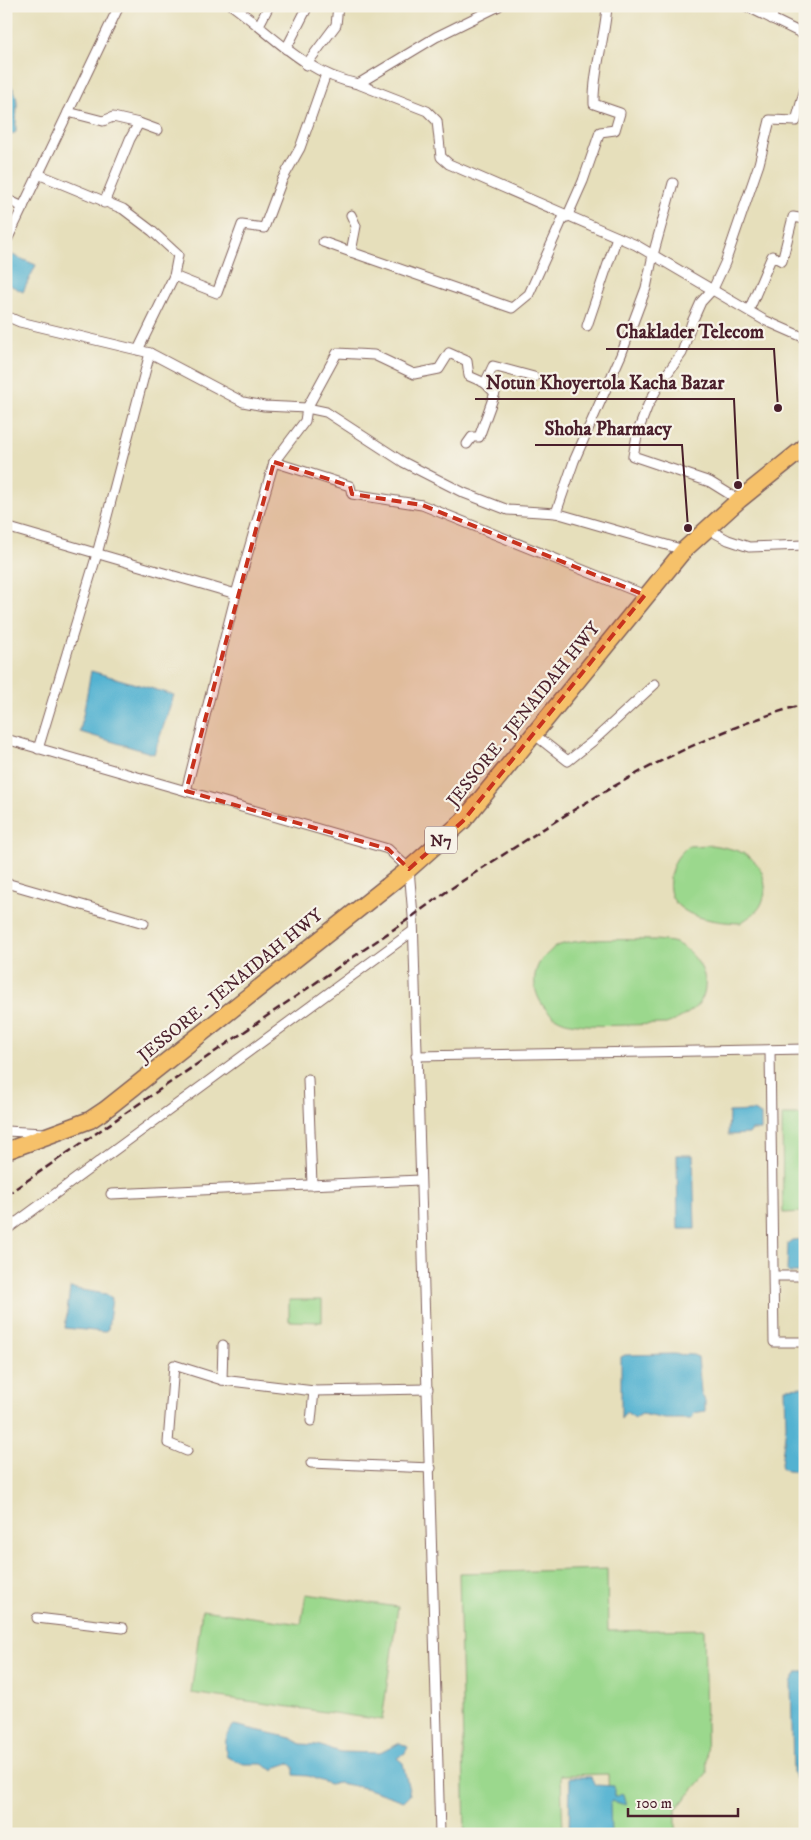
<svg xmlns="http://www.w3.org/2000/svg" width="811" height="1840" font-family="'IM FELL DW Pica',serif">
	<rect width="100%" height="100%" fill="#f7f3e8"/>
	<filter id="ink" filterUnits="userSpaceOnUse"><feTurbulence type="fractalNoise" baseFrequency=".02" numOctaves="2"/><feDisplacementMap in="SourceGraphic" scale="10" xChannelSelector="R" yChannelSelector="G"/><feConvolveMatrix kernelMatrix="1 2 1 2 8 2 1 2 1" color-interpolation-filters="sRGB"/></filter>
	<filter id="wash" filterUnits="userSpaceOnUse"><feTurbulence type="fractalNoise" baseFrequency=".0096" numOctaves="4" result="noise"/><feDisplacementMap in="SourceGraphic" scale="20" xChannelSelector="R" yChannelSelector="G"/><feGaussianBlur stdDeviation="1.12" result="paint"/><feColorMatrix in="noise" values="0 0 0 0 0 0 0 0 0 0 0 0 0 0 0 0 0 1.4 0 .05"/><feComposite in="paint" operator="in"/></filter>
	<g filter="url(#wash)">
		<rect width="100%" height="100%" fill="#e6dfbb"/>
		<!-- green -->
		<g fill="#9bd88d" stroke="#727c5c">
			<path d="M711,845C738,849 762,855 765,886C766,892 763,903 759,908C755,914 746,919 740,923C714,922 664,917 670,879C672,864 676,857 688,846Z"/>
			<path d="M656,940C662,941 670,941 675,943C693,950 710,973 704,993C700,1009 680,1019 666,1024C637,1024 597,1028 570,1023C540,1018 522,978 545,956C549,953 552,948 557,946C581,937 629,940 656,940Z"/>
			<path d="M782,1115H805V1212L783,1213Z"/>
			<path d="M289,1300H322V1322L289,1321Z"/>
			<path d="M607,1569L608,1631L704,1629L707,1774L676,1809V1834H610L608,1774L561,1775L563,1834H465L459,1573Z"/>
			<path d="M306,1594L398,1607L382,1720L191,1693L202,1610L301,1624Z"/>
		</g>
		<!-- water -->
		<g fill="#52b2d1" stroke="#4e687e">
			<path d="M6,79C23,98 15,109 16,132L6,138Z"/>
			<path d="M10,254L36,265L23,292L6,283V262Z"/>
			<path d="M91,671L174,695L154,754L80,732Z"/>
			<path d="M753,1111L761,1115V1130H752L749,1134L728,1135L729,1112Z"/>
			<path d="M677,1155H693L695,1229H678Z"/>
			<path d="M805,1239V1273H789L787,1271L788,1243L792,1240Z"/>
			<path d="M70,1288L106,1294L112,1298L108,1329L104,1332L65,1328Z"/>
			<path d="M672,1354L693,1355L698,1357L701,1392L705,1401V1411L694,1413L692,1419H665L642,1414L635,1418L626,1412L621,1419V1357L625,1355Z"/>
			<path d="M805,1387L803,1438L805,1472L787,1471L782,1468L781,1464L786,1426L785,1388Z"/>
			<path d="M797,1672H805V1784C797,1783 795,1779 793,1772L791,1682Z"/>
			<path d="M234,1725L291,1738L301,1744L317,1745L341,1752L380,1753L400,1743L408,1747L405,1753L397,1758L403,1763L410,1795L404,1801L365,1788L339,1783L329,1784L308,1776L294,1775V1767L289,1763L277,1767L274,1771L262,1764H244L227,1757C224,1747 225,1732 234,1725Z"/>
			<path d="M570,1777H591L595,1785L614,1786V1797L623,1794L626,1805L612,1801L610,1804L611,1834H569Z"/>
		</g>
	</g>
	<g filter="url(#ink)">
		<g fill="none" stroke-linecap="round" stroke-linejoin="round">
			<!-- street casing -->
			<g stroke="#81625d" stroke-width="11">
				<g id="street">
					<path d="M233,6C274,36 306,74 358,84L436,37L499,6"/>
					<path d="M746,6L805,35"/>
					<path d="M772,19L774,6"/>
					<path d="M259,25L269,6"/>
					<path d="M286,49L308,6"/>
					<path d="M306,65L336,25L338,6"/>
					<path d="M358,84L427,111L437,121L441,157L449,164L636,245L764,320L805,338"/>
					<path d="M68,112L103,121L113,117L139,123"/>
					<path d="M38,174L123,209L152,231L178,255L174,276"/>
					<path d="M6,199L23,207"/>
					<path d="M104,203L130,139L139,123L158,130"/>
					<path d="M351,215L356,226L351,252L512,308L529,294L564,216"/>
					<path d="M567,217L583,181L600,132L615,130L620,113L594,104C593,71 605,39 607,6"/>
					<path d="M6,242L119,6"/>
					<path d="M323,242L351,252"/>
					<path d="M749,310L772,256L782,261L793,217L805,219"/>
					<path d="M6,316L20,322L150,353L243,402L264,406L307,408L326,412L403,462L464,493L508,510L556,513L684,550"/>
					<path d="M587,326L617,237"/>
					<path d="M138,350L174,276L217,293L242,225L264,228L282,180L300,148L326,74"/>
					<path d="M467,444L472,437H479L495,393L485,383"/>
					<path d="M274,462L305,421L307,408L337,353L374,355L414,374L439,369L449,353L467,361L469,376L485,383L493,366L534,377"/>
					<path d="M739,500L710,482L633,456L638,431L648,405L659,385L682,353L692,322L701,302L713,289L725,263L759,164L770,120L796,121L805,89"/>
					<path d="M556,513L574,461L621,355L646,288L653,255L673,183"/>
					<path d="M6,527L236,594L186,791L6,739"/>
					<path d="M708,529L728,540L749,547L805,545"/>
					<path d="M236,594L274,462L350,486L352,494L422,505L645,595"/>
					<path d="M535,735L568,761L593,741L655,684"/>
					<path d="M38,749L97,554L150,353"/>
					<path d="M186,791L388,849L409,869L413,916L440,1834"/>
					<path d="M6,883L144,923"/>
					<path d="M770,1050L774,1342H805"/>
					<path d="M416,1056L805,1049"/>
					<path d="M308,1079L312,1185"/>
					<path d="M6,1131L44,1133"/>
					<path d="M111,1194L420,1180"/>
					<path d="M6,1230L413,931"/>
					<path d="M774,1276H805"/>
					<path d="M222,1380L223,1345"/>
					<path d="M314,1391L428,1389"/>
					<path d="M187,1451L168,1443L174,1365L222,1380L314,1391L311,1421"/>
					<path d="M311,1463L431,1468"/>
					<path d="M37,1618L123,1628"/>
				</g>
			</g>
			<!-- highway casing -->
			<g stroke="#81625d" stroke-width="19">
				<path id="highway" d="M6,1151L90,1120L105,1110L409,869L463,821L684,550L739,500L805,447"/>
			</g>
			<!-- street -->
			<use href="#street" stroke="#fff" stroke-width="9"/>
			<!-- highway -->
			<use href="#highway" stroke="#f6c16b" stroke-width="16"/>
			<!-- rail -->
			<path stroke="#4a1f2b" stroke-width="2.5" stroke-dasharray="8 4" stroke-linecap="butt" d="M6,1195L413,916C448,889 486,866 523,842C611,785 703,732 805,704"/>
		</g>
	</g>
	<!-- marked area -->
	<path fill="#c8321e" fill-opacity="0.2" stroke="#c8321e" stroke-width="4" stroke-dasharray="10 6" stroke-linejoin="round" d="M274,462L350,486L352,494L422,505L645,595L463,821L409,869L388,849L186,791Z"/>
	<g text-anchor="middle" stroke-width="4.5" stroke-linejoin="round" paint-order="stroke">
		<!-- shield labels -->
		<rect fill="#f7f3e8" stroke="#7e5f64" stroke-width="1" x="425" y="826.5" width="32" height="27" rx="4"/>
		<g font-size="16" font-weight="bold" fill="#4a1f2b">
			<text x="441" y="846">N7</text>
		</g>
		<!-- street labels -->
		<g font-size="18" fill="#4a1f2b" stroke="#f7f3e8">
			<text transform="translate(523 714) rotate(-51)" y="6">JESSORE - JENAIDAH HWY</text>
			<text transform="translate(230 985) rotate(-39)" y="6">JESSORE - JENAIDAH HWY</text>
		</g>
	</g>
	<!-- callouts -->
	<path fill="none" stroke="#4a1f2b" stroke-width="2" d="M778 408L774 349H606M738 485L734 399H475M688 528L682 445H535"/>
	<g fill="#4a1f2b" stroke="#f7f3e8" stroke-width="2">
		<circle cx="778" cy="408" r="5"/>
		<circle cx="738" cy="485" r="5"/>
		<circle cx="688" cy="528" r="5"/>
	</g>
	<g font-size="19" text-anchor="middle" font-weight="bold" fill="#4a1f2b" stroke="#f7f3e8" stroke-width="4.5" stroke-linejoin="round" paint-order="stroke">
		<text x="690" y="338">Chaklader Telecom</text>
		<text x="605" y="389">Notun Khoyertola Kacha Bazar</text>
		<text x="608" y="435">Shoha Pharmacy</text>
	</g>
	<!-- margin -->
	<rect width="811" height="1840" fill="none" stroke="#f7f3e8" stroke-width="25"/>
	<!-- scale -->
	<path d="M628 1808v8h110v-8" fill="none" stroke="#4a1f2b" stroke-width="2.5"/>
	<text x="636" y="1808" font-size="15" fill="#4a1f2b" stroke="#f7f3e8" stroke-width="4" paint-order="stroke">100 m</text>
</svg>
